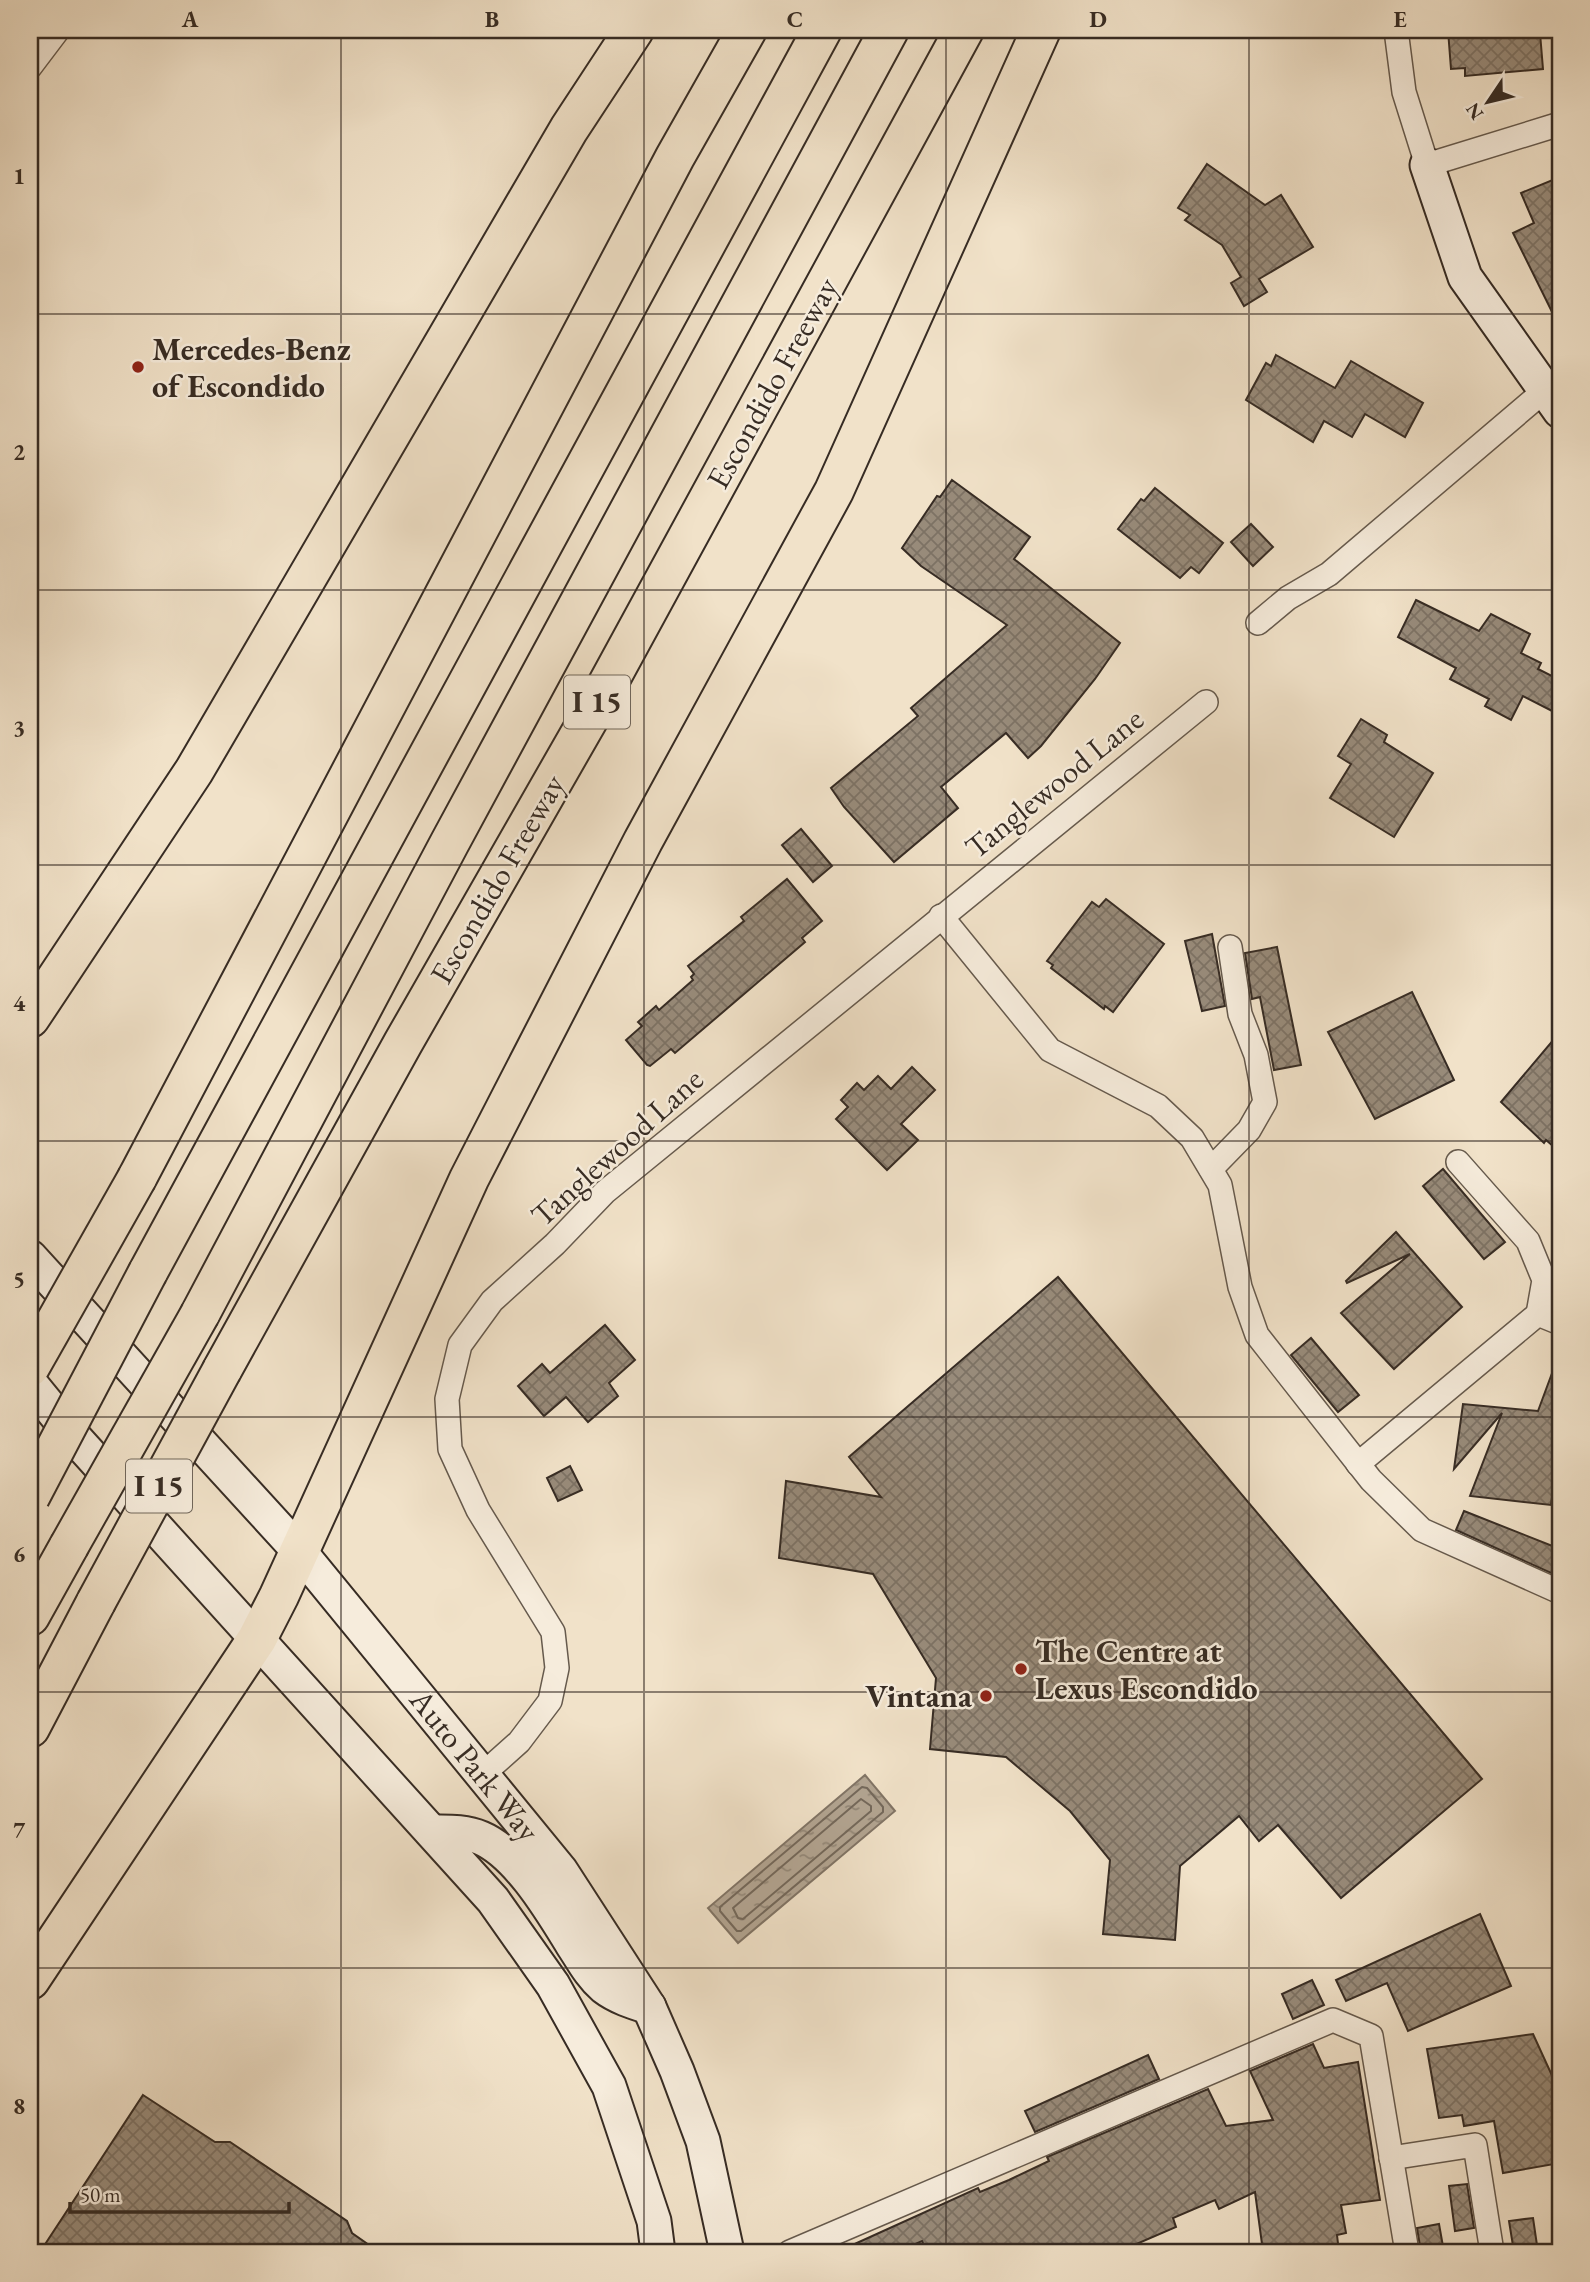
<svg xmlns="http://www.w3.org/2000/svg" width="1590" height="2282" font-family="'EB Garamond',serif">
	<defs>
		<pattern id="water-ripples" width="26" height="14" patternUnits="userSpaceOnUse" patternTransform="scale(1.75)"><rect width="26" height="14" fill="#b2a491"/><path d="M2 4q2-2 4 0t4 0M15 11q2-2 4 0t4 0" fill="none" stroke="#928676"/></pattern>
		<pattern id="building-cross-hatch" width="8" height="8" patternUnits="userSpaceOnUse" patternTransform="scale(1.75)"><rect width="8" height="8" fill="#988b7a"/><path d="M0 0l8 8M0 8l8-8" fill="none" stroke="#7d7264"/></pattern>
	</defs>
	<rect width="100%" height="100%" fill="#f1e2c9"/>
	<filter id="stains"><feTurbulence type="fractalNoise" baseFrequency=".00286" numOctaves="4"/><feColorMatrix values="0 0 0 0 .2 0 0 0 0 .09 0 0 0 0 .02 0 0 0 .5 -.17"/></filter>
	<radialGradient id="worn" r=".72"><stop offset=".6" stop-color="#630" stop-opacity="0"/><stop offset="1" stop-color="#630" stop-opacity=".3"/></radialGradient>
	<!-- water -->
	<path fill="url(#water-ripples)" stroke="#817465" stroke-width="2" d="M865,1775L895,1811L738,1943L708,1908Z"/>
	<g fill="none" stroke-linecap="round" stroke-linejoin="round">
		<!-- shore -->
		<g stroke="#74685a" stroke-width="2">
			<path d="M862,1787L867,1788L883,1807V1812L741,1931H737L720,1911V1907Z"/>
			<path d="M861,1799L871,1806V1811L743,1919L738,1918L733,1908Z"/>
		</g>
	</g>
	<!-- building -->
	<g fill="url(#building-cross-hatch)" stroke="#372c24" stroke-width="2">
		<path d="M1448,30H1536L1540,33L1543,69L1465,76V68L1451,69Z"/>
		<path d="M1207,164L1265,205L1281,195L1313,247L1259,279L1267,292L1244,306L1231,283L1241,277L1222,245L1185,220L1190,215L1178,208Z"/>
		<path d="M1560,177V328L1513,233L1534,223L1521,193Z"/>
		<path d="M1276,355L1335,388L1351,361L1423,403L1405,437L1365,414L1352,437L1324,421L1313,442L1246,400L1266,363L1271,366Z"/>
		<path d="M952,480L1030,537L1014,559L1120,643L1095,679L1041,746L1028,758L1006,733L941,787L958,808L894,862L844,807L831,788L918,716L911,708L1007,625L921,566L902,548L937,496L940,497Z"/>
		<path d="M1155,488L1223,543L1199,573L1191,567L1180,578L1118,529L1141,499L1144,501Z"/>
		<path d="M1251,524L1273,547L1253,566L1231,542Z"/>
		<path d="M1416,600L1479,631L1491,614L1530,634L1521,653L1541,663L1538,669L1560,680V715L1523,696L1511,720L1485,706L1489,699L1450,679L1456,668L1398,637Z"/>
		<path d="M1361,719L1387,735L1384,742L1433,773L1394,837L1330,798L1351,764L1338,756Z"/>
		<path d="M801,829L832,866L813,882L782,845Z"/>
		<path d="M787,879L822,921L802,938L805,942L675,1053L671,1049L650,1066L647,1065L626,1040L642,1026L638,1022L656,1006L659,1010L693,980L691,977L694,974L688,966L744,921L741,917Z"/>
		<path d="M1106,899L1164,944L1113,1012L1105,1006L1104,1009L1051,968L1053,965L1047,961L1092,902L1099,907Z"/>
		<path d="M1212,934L1225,1006L1202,1011L1185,941Z"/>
		<path d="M1277,947L1301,1065L1274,1070L1260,997L1252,999L1245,953Z"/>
		<path d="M1412,992L1454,1080L1375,1119L1328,1032Z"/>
		<path d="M1560,1032V1152L1546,1140L1544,1143L1501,1102Z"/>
		<path d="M912,1067L935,1090L901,1124L918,1140L887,1170L836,1119L848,1107L841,1100L857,1083L864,1090L878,1076L891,1089Z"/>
		<path d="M1443,1169L1505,1242L1484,1259L1423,1186Z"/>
		<path d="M1396,1232L1462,1307L1394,1369L1341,1313L1410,1254L1347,1283L1346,1281Z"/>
		<path d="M1058,1277L1482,1779L1341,1898L1278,1825L1259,1841L1239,1816L1180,1866L1175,1940L1103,1934L1110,1860L1070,1811L1006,1757L930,1749L936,1678L873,1574L779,1558L786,1481L881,1497L849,1457Z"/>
		<path d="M605,1325L635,1360L609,1383L618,1396L588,1422L566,1397L544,1416L518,1386L542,1364L550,1373Z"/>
		<path d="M1311,1338L1359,1395L1338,1412L1291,1355Z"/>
		<path d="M1558,1357L1560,1436L1551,1505L1470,1496L1502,1413L1454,1469L1463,1404L1538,1411Z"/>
		<path d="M570,1466L582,1490L558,1501L547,1478Z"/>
		<path d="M1464,1511L1560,1549V1577L1456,1530Z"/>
		<path d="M1480,1914L1511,1986L1408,2031L1387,1983L1346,2001L1336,1980Z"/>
		<path d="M1312,1980L1324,2005L1293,2019L1282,1994Z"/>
		<path d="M1533,2034L1560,2093V2163L1503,2173L1494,2121L1464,2126L1462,2115L1439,2118L1427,2049Z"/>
		<path d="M1313,2044L1324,2068L1358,2062L1380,2200L1341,2205L1346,2233L1337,2235L1339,2252H1274L1273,2244H1262L1255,2192L1219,2209L1215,2200L1173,2218L1176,2227L1118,2252H927L922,2241L897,2252H837L978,2188L980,2192L1009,2180L1049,2161L1047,2157L1208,2089L1226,2126L1273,2120L1250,2071Z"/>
		<path d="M1148,2055L1159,2079L1035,2132L1025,2111Z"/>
		<path d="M143,2095L215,2142H230L347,2221L352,2233L379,2252H40Z"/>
		<path d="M1467,2184L1474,2228L1455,2231L1449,2186Z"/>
		<path d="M1533,2218L1538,2252H1514L1509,2221Z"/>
		<path d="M1439,2224L1444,2252H1421L1417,2228Z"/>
	</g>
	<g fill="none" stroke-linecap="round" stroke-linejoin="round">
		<!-- street casing -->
		<g stroke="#665a4d" stroke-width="26">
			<g id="street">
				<path d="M1396,30L1404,92L1427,165L1560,124"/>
				<path d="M30,67L58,30"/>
				<path d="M1258,623L1288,598L1329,574L1544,391"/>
				<path d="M941,916L1050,1050L1158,1106L1192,1138L1220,1185L1240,1287L1257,1335L1371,1480L1422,1530L1560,1592"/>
				<path d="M1458,1162L1528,1241L1544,1280L1538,1314"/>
				<path d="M1211,1169L1249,1130L1265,1102L1256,1055L1240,1014L1230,947"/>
				<path d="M1358,1464L1538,1314L1560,1323"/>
				<path d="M483,1774L519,1742L550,1701L557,1668L553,1632L478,1510L450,1449L447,1399L460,1345L492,1301L555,1244L605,1192L1206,702"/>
				<path d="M1391,2158L1475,2145L1492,2252"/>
				<path d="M790,2252L1333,2020L1371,2036L1407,2252"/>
			</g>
		</g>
		<!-- secondary casing -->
		<g stroke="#372c24" stroke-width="37">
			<g id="secondary">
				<path d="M1427,165L1465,277L1560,411"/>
				<path d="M30,1257L300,1552L561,1871L649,2007L677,2071L703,2141L727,2252"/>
				<path d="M30,1383L75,1438L493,1900L553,1985L609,2086L654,2221L658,2252"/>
				<path d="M432,1832C448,1832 465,1831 481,1838C518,1854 551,1910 572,1944C582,1959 590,1975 604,1987C617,1997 633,2002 649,2007"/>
			</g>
		</g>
		<!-- highway casing -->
		<g stroke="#372c24" stroke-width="42">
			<g id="highway">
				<path d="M30,1018L194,771L569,129L634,30"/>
				<path d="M137,1178L675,157L747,30"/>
				<path d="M148,1272L822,30"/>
				<path d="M200,1314L449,844L889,30"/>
				<path d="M222,1370L403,1043L588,720L964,30"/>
				<path d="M30,1616L69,1546"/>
				<path d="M30,1728L96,1602"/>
				<path d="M30,1980L257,1639L279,1596L469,1179L643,841L834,491L1041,30"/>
			</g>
		</g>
		<!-- street -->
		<use href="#street" stroke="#f6ecdc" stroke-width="23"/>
		<!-- secondary -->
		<use href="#secondary" stroke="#f6ecdc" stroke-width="33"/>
		<!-- highway -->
		<use href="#highway" stroke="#f1e2c9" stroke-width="38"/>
		<!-- highway-bridge casing -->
		<g stroke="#372c24" stroke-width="42" stroke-linecap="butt">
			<g id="highway-bridge">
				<path d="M30,1367L137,1178"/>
				<path d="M30,1497L148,1272"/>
				<path d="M69,1546L200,1314"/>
				<path d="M96,1602L222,1370"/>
			</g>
		</g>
		<!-- highway-bridge -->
		<use href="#highway-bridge" stroke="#f1e2c9" stroke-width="38"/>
	</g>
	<!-- grid -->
	<path fill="none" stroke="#372c24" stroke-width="2" stroke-opacity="0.55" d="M341,30V2252M644,30V2252M946,30V2252M1249,30V2252M30,314H1560M30,590H1560M30,865H1560M30,1141H1560M30,1417H1560M30,1692H1560M30,1968H1560"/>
	<!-- markers -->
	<g fill="#8f2418" stroke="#f6ecdc" stroke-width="2.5">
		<circle cx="138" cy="367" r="7"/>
		<circle cx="1021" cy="1669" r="7"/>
		<circle cx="986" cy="1696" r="7"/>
	</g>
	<g text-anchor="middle" stroke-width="5" stroke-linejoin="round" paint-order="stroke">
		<!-- shield labels -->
		<g fill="#f6ecdc" stroke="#70665b" stroke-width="2">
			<rect x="564" y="675.5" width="66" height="53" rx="5"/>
			<rect x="126" y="1459.5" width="66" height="53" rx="5"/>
		</g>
		<g font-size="30" font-weight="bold" fill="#372c24">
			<text x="597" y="712">I 15</text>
			<text x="159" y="1496">I 15</text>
		</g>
		<!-- poi labels -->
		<g font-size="32" font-weight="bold" fill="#372c24" stroke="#f6ecdc" text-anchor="start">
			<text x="152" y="360">Mercedes-Benz<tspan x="152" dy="37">of Escondido</tspan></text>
			<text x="1035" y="1662">The Centre at<tspan x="1035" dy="37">Lexus Escondido</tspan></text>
			<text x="972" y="1707" text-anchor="end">Vintana</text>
		</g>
		<!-- street labels -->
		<g font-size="32" fill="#372c24" stroke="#f6ecdc">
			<text transform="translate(772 383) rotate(-61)" y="11">Escondido Freeway</text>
			<text transform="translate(1054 783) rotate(-39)" y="11">Tanglewood Lane</text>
			<text transform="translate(497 879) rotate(-60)" y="11">Escondido Freeway</text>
			<text transform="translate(617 1147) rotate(-42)" y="11">Tanglewood Lane</text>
			<text transform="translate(475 1765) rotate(51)" y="11">Auto Park Way</text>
		</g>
	</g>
	<!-- margin -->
	<rect width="1590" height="2282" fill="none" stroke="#f1e2c9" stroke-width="77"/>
	<!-- north arrow -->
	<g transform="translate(1488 102) rotate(235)" stroke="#f6ecdc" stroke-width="5" paint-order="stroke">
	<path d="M0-5L12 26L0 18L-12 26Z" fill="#372c24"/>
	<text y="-10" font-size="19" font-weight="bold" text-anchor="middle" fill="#372c24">N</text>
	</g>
	<!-- scale -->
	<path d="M70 2202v10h219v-10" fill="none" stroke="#372c24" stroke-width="3.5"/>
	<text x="80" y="2202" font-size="21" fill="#372c24" stroke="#f6ecdc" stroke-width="5" paint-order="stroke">50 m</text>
	<rect x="38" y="38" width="1514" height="2206" fill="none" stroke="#372c24" stroke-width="2.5"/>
	<g font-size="23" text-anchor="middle" font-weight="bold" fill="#372c24">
		<text x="190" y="27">A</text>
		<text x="492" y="27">B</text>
		<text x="795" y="27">C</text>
		<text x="1098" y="27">D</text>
		<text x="1400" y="27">E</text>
		<text x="19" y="184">1</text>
		<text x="19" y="460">2</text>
		<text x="19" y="736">3</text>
		<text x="19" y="1011">4</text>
		<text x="19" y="1287">5</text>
		<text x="19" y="1562">6</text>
		<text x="19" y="1838">7</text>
		<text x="19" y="2114">8</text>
	</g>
	<rect width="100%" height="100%" filter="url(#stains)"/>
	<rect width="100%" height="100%" fill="url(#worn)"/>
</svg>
